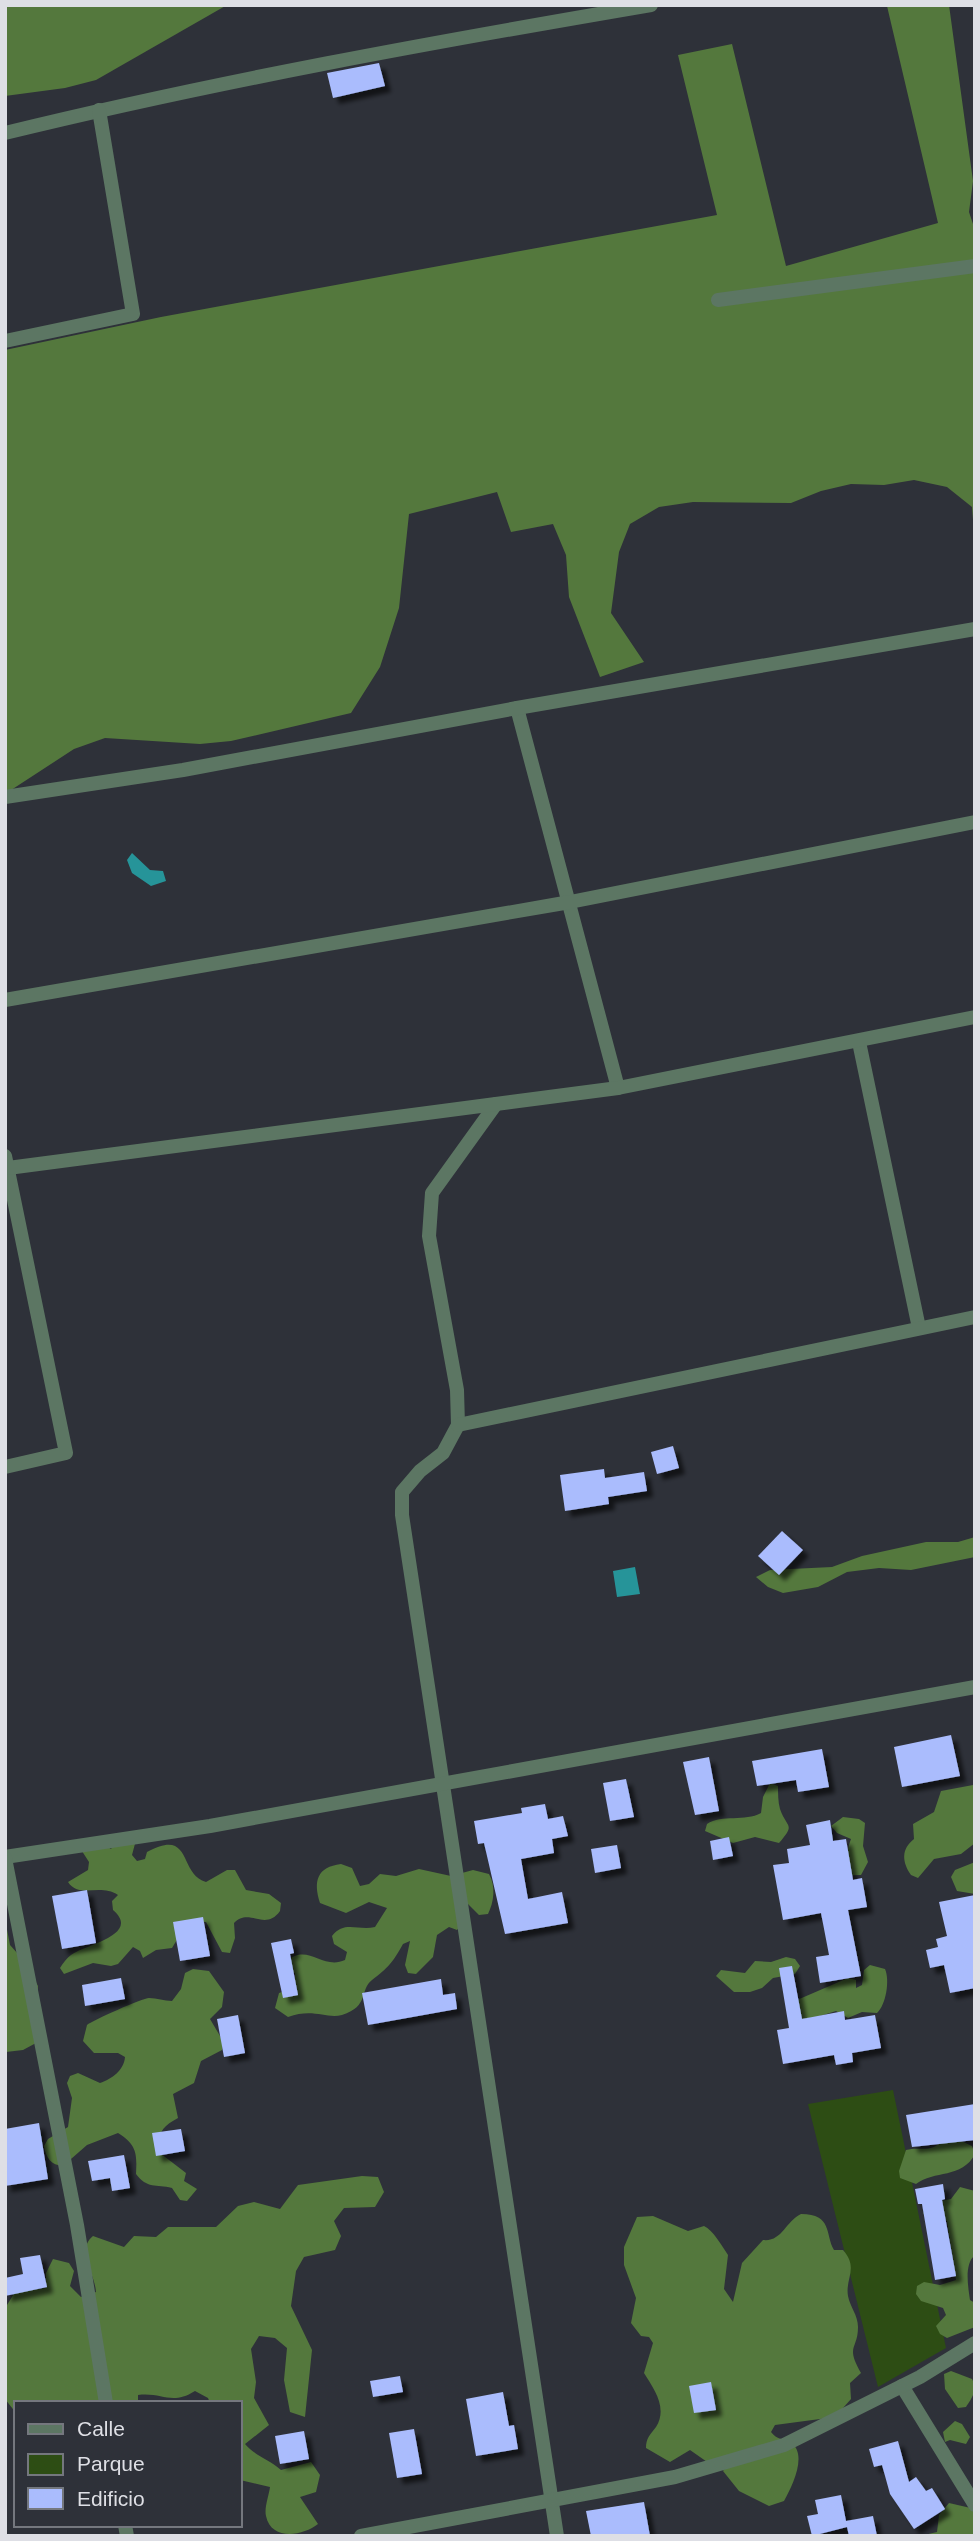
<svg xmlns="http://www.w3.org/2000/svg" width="980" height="2541" font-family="Arial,sans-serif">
	<defs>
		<filter id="shadow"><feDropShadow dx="6" dy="6" stdDeviation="2" flood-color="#0009"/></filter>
	</defs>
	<rect width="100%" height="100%" fill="#2e3139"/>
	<!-- green -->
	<path fill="#2d4d14" d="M893,2090L946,2348L878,2387L808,2104Z"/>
	<!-- forest -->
	<g fill="#54783d">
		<path d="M5,5H227L96,80L65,88L5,96Z"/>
		<path d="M949,5L973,181L969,212L975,230V545L972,507L947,487L914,480L884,485L851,484L821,491L791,503L693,502L659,507L630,524L619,552L611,613L644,662L600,677L569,597L566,555L553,524L511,532L497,492L409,514L399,608L380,667L351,713L231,741L200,744L105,738L74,749L5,794V350L161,317L717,215L678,55L732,44L786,266L938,223L887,6Z"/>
		<path d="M975,1537V1557L911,1570L879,1568L847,1572L818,1587L783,1593L768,1587L756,1577L770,1570L832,1567L862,1556L926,1542H958Z"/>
		<path d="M770,1783L778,1786C778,1793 778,1802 780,1809C787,1829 796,1823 779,1843L755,1837L733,1843L705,1831L707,1824C722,1814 745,1822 761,1813L763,1797Z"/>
		<path d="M973,1785L975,1843L961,1854L934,1859L918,1878L911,1875C902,1862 901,1849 914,1839L913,1824L934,1812L941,1791Z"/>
		<path d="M843,1817L859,1819L865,1823L863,1846L868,1862L861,1875L830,1876C851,1858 843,1861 851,1839L837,1833L831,1826Z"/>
		<path d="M92,1837L111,1849L115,1842L136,1840L132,1855L137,1861L145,1859L147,1852C193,1827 178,1874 206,1882L227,1870H235L246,1890L269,1894L281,1903L280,1911C265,1932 249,1907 234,1923L235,1938L230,1953L222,1952L206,1922L187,1923L172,1948L156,1950L143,1958L140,1951L133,1947L118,1964L111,1966L93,1963L64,1974L60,1968C63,1963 67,1958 71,1955C84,1945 142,1935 113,1910L112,1901L118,1895C100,1883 79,1899 68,1882L88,1870L89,1862L80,1848Z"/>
		<path d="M975,1862V1894L957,1891L951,1877L955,1870Z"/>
		<path d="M341,1864L352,1868L360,1886L369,1884L380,1874L396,1876L419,1869L451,1876L473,1870L489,1874C496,1886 494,1902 488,1914L479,1915L466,1902L462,1924L457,1930L449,1927L437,1935L433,1957L416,1974L408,1973L405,1965L410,1941L403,1944C393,1962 388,1968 372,1980C359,1990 370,2006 342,2015C326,2019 313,2008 288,2017L275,2008L279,1993L295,1988V1973L286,1972L283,1965C306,1939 321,1971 345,1960L347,1952L334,1944L332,1936C344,1920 358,1931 375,1927L387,1908L369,1902L346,1913L320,1903C313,1881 317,1867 341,1864Z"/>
		<path d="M5,1919L10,1945L26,1963L38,1986L36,2043L23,2050L6,2052Z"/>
		<path d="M786,1957L795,1959L800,1966L795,1974L773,1978L762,1988L750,1992H734L716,1976L721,1970L745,1973L755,1961L771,1962Z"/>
		<path d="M870,1965L885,1969C890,1980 886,2005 877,2013L862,2012L848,2018L836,2011L801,2022L797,2000L848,1978L856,1980V1988L862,1985L864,1970Z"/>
		<path d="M193,1969L209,1971L224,1992L222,2007L210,2019L223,2041L222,2050L201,2061L194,2083L173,2094L178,2118C161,2127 157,2134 160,2153L186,2173L184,2181L197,2189L187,2201L180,2200L172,2188C156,2184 147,2189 136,2174C137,2154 137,2145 118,2133L87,2145L63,2166C51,2165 46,2158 44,2146L48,2139L68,2127L72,2098L67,2083L70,2076L78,2073L100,2083C112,2079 124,2070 125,2057L118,2053H94L83,2041L87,2025C93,2020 143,1998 149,1998C157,1998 164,2001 172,2001L181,1989L185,1973Z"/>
		<path d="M957,2139L972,2146L975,2154C962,2179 934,2170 916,2184L900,2178L899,2171L906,2150C920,2146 932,2154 942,2140Z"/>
		<path d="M362,2176L378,2177L384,2192L375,2207L344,2208L334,2221L341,2236L335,2250L304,2257L296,2271L291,2306L312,2350L305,2417L290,2412L284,2380L287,2348L275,2338L259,2336L251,2349L256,2382L254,2398L269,2425L245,2444C255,2456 269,2459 281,2470L311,2462L320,2475L316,2492L300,2497L318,2524C303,2536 271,2541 266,2516C264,2508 269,2495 270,2487L240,2480V2403H210L208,2398L195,2391C171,2406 163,2392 138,2395V2403H16V2413L5,2399V2322L7,2305L15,2292L46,2288V2273L53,2259L69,2263L74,2271L70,2286L81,2297L96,2292C95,2273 75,2251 93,2236L124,2247L134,2236L156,2237L168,2227H216L238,2206L254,2202L280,2209L298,2185Z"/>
		<path d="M960,2187L975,2191V2255C964,2264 968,2286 970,2300L975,2303V2327L947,2338L940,2334L936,2326L946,2315L943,2308L921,2301L916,2294L917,2286L924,2282L940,2285L956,2280L947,2221L930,2219L923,2213L935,2202L951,2199Z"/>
		<path d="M801,2214C833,2214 825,2235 834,2250H843C859,2268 845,2278 848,2296C850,2307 858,2315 858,2327C858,2350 845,2345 861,2373L850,2383L851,2399L835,2417L775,2425L771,2432C777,2440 783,2438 791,2443C808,2454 792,2487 784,2501L769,2506L739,2491L723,2471L727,2466L710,2464L690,2450L670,2462L646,2448C646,2438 650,2435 656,2427C668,2408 654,2389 644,2373L653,2343L649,2337L641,2336L631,2323L636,2298L624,2265V2247L637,2217L653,2216L688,2231L704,2226C713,2230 722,2246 728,2255L724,2289L733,2302L742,2263L763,2240C782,2242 785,2222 801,2214Z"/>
		<path d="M951,2371L972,2379C978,2390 972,2398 966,2407L958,2408L945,2389L944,2374Z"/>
		<path d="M955,2421L962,2424L970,2437L966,2444L950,2440L945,2442L943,2432Z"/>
		<path d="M949,2503L975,2509V2536H920L937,2532L939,2515Z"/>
	</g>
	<!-- water -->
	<g fill="#269499">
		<path d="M132,853L150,870L163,871L166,881L151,886L132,873L127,860Z"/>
		<path d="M635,1567L640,1594L617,1597L613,1571Z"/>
	</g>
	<!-- building -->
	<g fill="#aabcfd" filter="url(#shadow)">
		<path d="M379,63L385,86L333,98L327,73Z"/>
		<path d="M673,1446L679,1468L657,1474L651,1452Z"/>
		<path d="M604,1469L605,1478L644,1472L647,1491L608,1497L609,1504L565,1511L560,1475Z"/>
		<path d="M782,1531L803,1550L779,1575L758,1556Z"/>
		<path d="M951,1735L960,1776L902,1787L894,1747Z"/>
		<path d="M822,1749L829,1787L798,1792L796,1780L757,1786L752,1761Z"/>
		<path d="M709,1757L719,1811L695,1815L683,1762Z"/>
		<path d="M626,1779L634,1817L610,1821L603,1783Z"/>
		<path d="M545,1804L548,1819L563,1816L568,1836L552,1839L554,1853L521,1859L528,1899L562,1892L568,1923L505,1934L484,1843L478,1844L474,1821L522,1813L521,1808Z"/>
		<path d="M830,1820L833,1841L846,1839L853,1880L862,1878L867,1907L848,1910L861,1976L820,1983L816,1957L829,1955L821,1913L783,1920L773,1865L789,1863L787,1849L810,1845L806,1825Z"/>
		<path d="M729,1837L733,1856L713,1860L710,1841Z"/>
		<path d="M617,1845L621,1868L595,1873L591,1849Z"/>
		<path d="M87,1890L96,1943L62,1949L52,1896Z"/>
		<path d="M975,1895V1988L950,1993L944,1965L930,1968L926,1950L938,1947L936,1939L947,1936L939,1902Z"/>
		<path d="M203,1917L210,1956L180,1961L173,1922Z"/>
		<path d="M291,1939L294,1953L290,1954L298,1995L283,1998L271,1943Z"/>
		<path d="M792,1966L802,2019L844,2011L845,2020L875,2015L881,2048L852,2053L853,2062L836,2065L834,2055L783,2064L777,2030L789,2028L779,1968Z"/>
		<path d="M121,1978L125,1999L85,2006L82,1985Z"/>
		<path d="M441,1979L443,1995L455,1993L457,2009L368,2025L362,1993Z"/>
		<path d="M238,2015L245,2053L224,2057L217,2019Z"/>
		<path d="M975,2104V2140L912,2147L906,2115Z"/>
		<path d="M39,2123L48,2179L5,2186V2129Z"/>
		<path d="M181,2129L185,2151L156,2156L152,2133Z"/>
		<path d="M124,2155L130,2188L112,2191L110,2178L92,2181L88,2161Z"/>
		<path d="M943,2184L945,2199L942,2200L956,2276L935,2280L922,2204H918L915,2189Z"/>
		<path d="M40,2255L47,2287L5,2296V2278L23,2274L20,2258Z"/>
		<path d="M400,2376L403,2392L373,2397L370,2381Z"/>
		<path d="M711,2382L716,2410L694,2413L689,2386Z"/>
		<path d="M503,2392L509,2426L514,2425L518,2449L476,2456L466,2399Z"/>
		<path d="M414,2429L422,2474L397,2478L389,2433Z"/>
		<path d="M304,2431L309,2459L280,2464L275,2436Z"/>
		<path d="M898,2441L909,2482L916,2477L926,2491L932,2488L945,2509L914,2529L890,2494L882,2465L874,2467L869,2449Z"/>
		<path d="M841,2495L846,2521L873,2516L877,2536H849L847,2527L812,2536L807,2516L818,2514L815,2500Z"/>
		<path d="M644,2502L650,2536H591L586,2511Z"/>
	</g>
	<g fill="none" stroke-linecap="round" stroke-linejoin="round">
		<!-- street -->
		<g stroke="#5c7663" stroke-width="14">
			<path d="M5,133C218,81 434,42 651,5"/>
			<path d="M718,300L975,266"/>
			<path d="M5,341L133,314L99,110"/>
			<path d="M517,708L618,1088"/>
			<path d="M5,797L183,770L517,708L975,629"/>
			<path d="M5,1000L570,902L975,822"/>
			<path d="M859,1042L919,1328"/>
			<path d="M496,1104L432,1193L429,1236L457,1390L458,1425L443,1453L420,1471L402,1492V1515L557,2536"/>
			<path d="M5,1156L66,1453L5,1467"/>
			<path d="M8,1168L618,1088L975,1017"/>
			<path d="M458,1425L975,1317"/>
			<path d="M5,1857L210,1826L975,1687"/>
			<path d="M5,1858L77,2225L106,2403"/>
			<path d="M902,2386L975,2505"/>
			<path d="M125,2525L127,2536"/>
			<path d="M361,2536L675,2477L784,2445L920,2377L975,2343"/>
		</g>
	</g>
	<!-- border -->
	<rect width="980" height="2541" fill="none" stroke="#dedfe5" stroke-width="14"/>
	<!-- legend -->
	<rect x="14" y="2401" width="228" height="126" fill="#2e3139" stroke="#74777e" stroke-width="2"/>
	<rect x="28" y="2424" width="35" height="10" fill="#5c7663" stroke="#74777e" stroke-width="2"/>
	<text x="77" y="2436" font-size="21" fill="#dedfe5">Calle</text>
	<rect x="28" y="2454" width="35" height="21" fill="#2d4d14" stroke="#74777e" stroke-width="2"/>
	<text x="77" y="2471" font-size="21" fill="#dedfe5">Parque</text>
	<rect x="28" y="2488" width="35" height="21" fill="#aabcfd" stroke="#74777e" stroke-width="2"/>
	<text x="77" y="2506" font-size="21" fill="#dedfe5">Edificio</text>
</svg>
